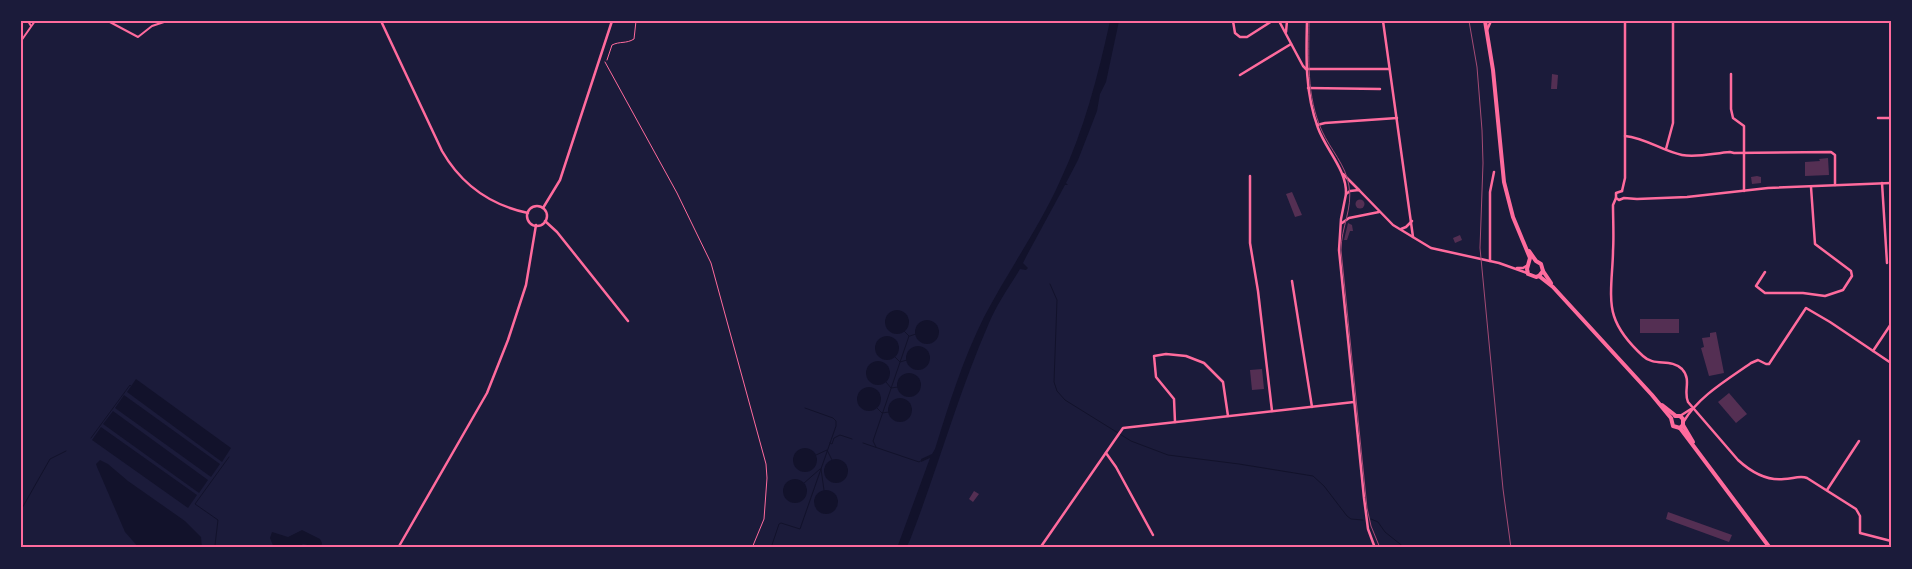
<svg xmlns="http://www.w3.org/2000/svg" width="1912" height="569" font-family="'Archivo Narrow',sans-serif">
	<rect width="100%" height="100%" fill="#1b1b3a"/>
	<!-- water -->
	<g fill="#12122b">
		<path d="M1110,21H1119L1106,82L1100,94L1097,111L1078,160L1066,183L1068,185H1065L1027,255L1023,263L1028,268L1026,270L1020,269L1017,274C1007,290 996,306 989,323C958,394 938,468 910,540L906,548H897L930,458L921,462V459L932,454L935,449C949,404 963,359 984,317C1008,271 1039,228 1060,181C1084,130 1098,76 1110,21Z"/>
		<circle cx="897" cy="322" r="12"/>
		<circle cx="927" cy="332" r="12"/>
		<circle cx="887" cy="348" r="12"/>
		<circle cx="918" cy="358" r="12"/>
		<circle cx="878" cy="373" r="12"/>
		<circle cx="909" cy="385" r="12"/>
		<path d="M136,379L231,448L222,462L127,392Z"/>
		<circle cx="869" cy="399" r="12"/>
		<path d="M124,395L220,464L211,477L115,408Z"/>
		<circle cx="900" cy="410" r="12"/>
		<path d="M113,411L208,480L199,493L103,424Z"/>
		<path d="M101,427L197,495L188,508L92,440Z"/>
		<circle cx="805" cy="460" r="12"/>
		<circle cx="836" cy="471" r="12"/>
		<path d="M100,460L108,464L128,481L185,521L201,537L202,548H139L125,532L97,467L96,464Z"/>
		<circle cx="795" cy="491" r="12"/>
		<circle cx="826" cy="502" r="12"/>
		<path d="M302,530L320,539L322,543L321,548L303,544L297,548H274L270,538L272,532L288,537Z"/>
	</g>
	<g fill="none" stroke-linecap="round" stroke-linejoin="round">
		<!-- stream -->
		<g stroke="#12122b" stroke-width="1">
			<path d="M1050,284L1057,300L1054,382L1057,391L1065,400L1131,441L1168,455L1239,464L1313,476L1324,486L1347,516L1351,519L1363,520"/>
			<path d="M904,331L909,336"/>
			<path d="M910,336L916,334"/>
			<path d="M895,357L900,362L907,360"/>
			<path d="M886,382L891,388L898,387"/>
			<path d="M877,408L882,413L889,412"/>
			<path d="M91,438L130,385L131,386"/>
			<path d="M830,443L832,444L834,438L840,435L852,439"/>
			<path d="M863,443L919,462L922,460"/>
			<path d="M876,447L873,441L909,336"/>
			<path d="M816,455L827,450L832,460"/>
			<path d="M821,469L824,490"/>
			<path d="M803,484L820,469"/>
			<path d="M21,510L50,459L66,451"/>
			<path d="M1371,519L1378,522L1385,532L1405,548"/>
			<path d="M217,548L215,545L218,520L195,504L229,457"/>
			<path d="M771,548L779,524L781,523L800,529L836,426V421L833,418L805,408"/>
		</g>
	</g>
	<!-- building -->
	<g fill="#542f53">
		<path d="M1552,74L1558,75L1557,89H1551Z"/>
		<path d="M1828,158L1829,175L1805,176V162L1820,161L1819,159Z"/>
		<path d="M1757,176L1761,177V183L1752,184L1751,177Z"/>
		<path d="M1292,192L1302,215L1295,217L1286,194Z"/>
		<circle cx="1360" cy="204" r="4.5"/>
		<path d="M1348,223L1352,225L1353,231H1350L1347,240H1344Z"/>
		<path d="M1460,235L1462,240L1455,243L1453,238Z"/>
		<rect x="1640" y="319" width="39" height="14"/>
		<path d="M1716,332L1724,373L1709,376L1701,348L1704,347L1702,338L1710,337V333Z"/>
		<path d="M1262,369L1264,389L1252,390L1250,370Z"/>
		<path d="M1729,393L1747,414L1736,423L1718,402Z"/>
		<path d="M974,491L979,494L973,502L969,499Z"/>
		<path d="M1668,512L1732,535L1729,542L1666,519Z"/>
	</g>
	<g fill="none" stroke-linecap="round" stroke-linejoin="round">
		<!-- path -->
		<path stroke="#ff6b9d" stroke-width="1" d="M607,60L612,45C620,41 626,44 634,39L636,21"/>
		<!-- service -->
		<path stroke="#ff6b9d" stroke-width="1" d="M605,62L677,193L711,263L766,464L767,478L764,519L752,548"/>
		<!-- pedestrian -->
		<g stroke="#ff6b9d" stroke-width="2">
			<path d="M28,21L31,26"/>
			<path d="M108,21L138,37L152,26L167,21"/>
			<path d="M21,41L35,21"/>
		</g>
		<!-- minor -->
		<g stroke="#ff6b9d" stroke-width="2.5">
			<path d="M1233,21L1235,33L1240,37H1247L1272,21"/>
			<path d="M1279,21L1303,66L1306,69"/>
			<path d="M1307,21C1306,57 1305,93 1318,128C1326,150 1347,170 1346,194"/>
			<path d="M1286,32L1287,21"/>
			<path d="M1306,69H1389"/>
			<path d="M1731,74V109L1733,118L1744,126V191"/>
			<path d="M1240,75L1291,44"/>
			<path d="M1308,88L1380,89"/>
			<path d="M1878,118H1891"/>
			<path d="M1317,125L1325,123L1397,118"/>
			<path d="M1625,136C1646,138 1662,151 1682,155C1697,158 1715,153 1730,152L1734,153L1831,152L1835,155V185"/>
			<path d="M1666,149L1673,123V21"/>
			<path d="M1343,174L1359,190"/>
			<path d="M1250,176V243L1258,291L1272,411"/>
			<path d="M1882,183L1887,263"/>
			<path d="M1622,191L1616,193V198L1613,205C1613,220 1614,236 1613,251C1613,270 1608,298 1614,316C1619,332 1631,345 1643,356C1654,367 1671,358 1682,369C1692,380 1683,391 1688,402L1738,460C1750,471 1767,481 1784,479C1792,479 1800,475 1807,478L1856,509L1860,516V533L1891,541"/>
			<path d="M1622,191L1625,178V21"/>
			<path d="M1616,198L1619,200L1624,198L1637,199L1687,197L1768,188L1891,183"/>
			<path d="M545,221L557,232L628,321"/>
			<path d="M1490,261V192L1494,172"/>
			<path d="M1765,272L1756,286L1765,293H1803L1825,296L1843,290L1852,276L1851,271L1815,244L1811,187"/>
			<path d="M1292,281L1312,407"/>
			<path d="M1873,351L1891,324"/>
			<path d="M1680,416L1691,409"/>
			<path d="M1684,421C1699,396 1727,380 1751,363L1758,360L1766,364H1769L1806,308L1830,322L1891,363"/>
			<path d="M1175,422L1174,399L1156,377L1154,356L1166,354L1186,356L1204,363L1223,382L1228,416"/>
			<path d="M1106,453L1116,467L1153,535"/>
			<path d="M1827,490L1859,441"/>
		</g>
		<!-- tertiary -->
		<g stroke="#ff6b9d" stroke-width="2.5">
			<path d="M381,21L442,151C461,184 490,205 528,213"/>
			<path d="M1383,21L1413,237"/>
			<path d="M1487,30L1491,21"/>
			<circle cx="537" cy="216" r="10"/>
			<path d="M543,208L560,180L612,21"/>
			<path d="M1342,223L1349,218L1379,212"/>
			<path d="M1401,229L1406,227L1412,221"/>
			<path d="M1517,268H1523L1528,265"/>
			<path d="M398,548L487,393L508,340L526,285L536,225"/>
			<path d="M1040,548L1123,428L1354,402"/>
			<path d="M1375,548L1368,529L1364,498L1339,250L1341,219L1346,194L1350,191L1359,190L1393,225L1431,248L1499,263L1527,273"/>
		</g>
		<!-- primary -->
		<g stroke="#ff6b9d" stroke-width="4">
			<path d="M1485,21L1493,70L1504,182L1513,217L1530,258L1527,269L1528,274L1536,277L1539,276L1543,271"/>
			<path d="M1529,251L1536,261L1541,264L1543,271L1551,283"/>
			<path d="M1539,276L1553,287L1652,395L1671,418L1673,426L1680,428"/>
			<path d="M1662,405L1676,416"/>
			<path d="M1675,416H1680L1683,419V425L1680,428"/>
			<path d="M1683,425L1693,442"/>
			<path d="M1680,428L1770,548"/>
		</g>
		<!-- tram -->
		<path stroke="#a44b75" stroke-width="1" d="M1309,21C1309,58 1306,96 1322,131C1330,149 1346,165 1349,186C1353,208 1341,228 1341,250L1367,508L1371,526L1380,548"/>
		<!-- rail -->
		<path stroke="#a44b75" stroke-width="1" d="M1469,21L1477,67L1482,130L1483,163L1480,248L1503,489L1511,548"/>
	</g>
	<!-- border -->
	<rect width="1912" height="569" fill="none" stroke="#1b1b3a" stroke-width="45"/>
	<rect x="22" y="22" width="1868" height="524" fill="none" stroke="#ff6b9d" stroke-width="2"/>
</svg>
